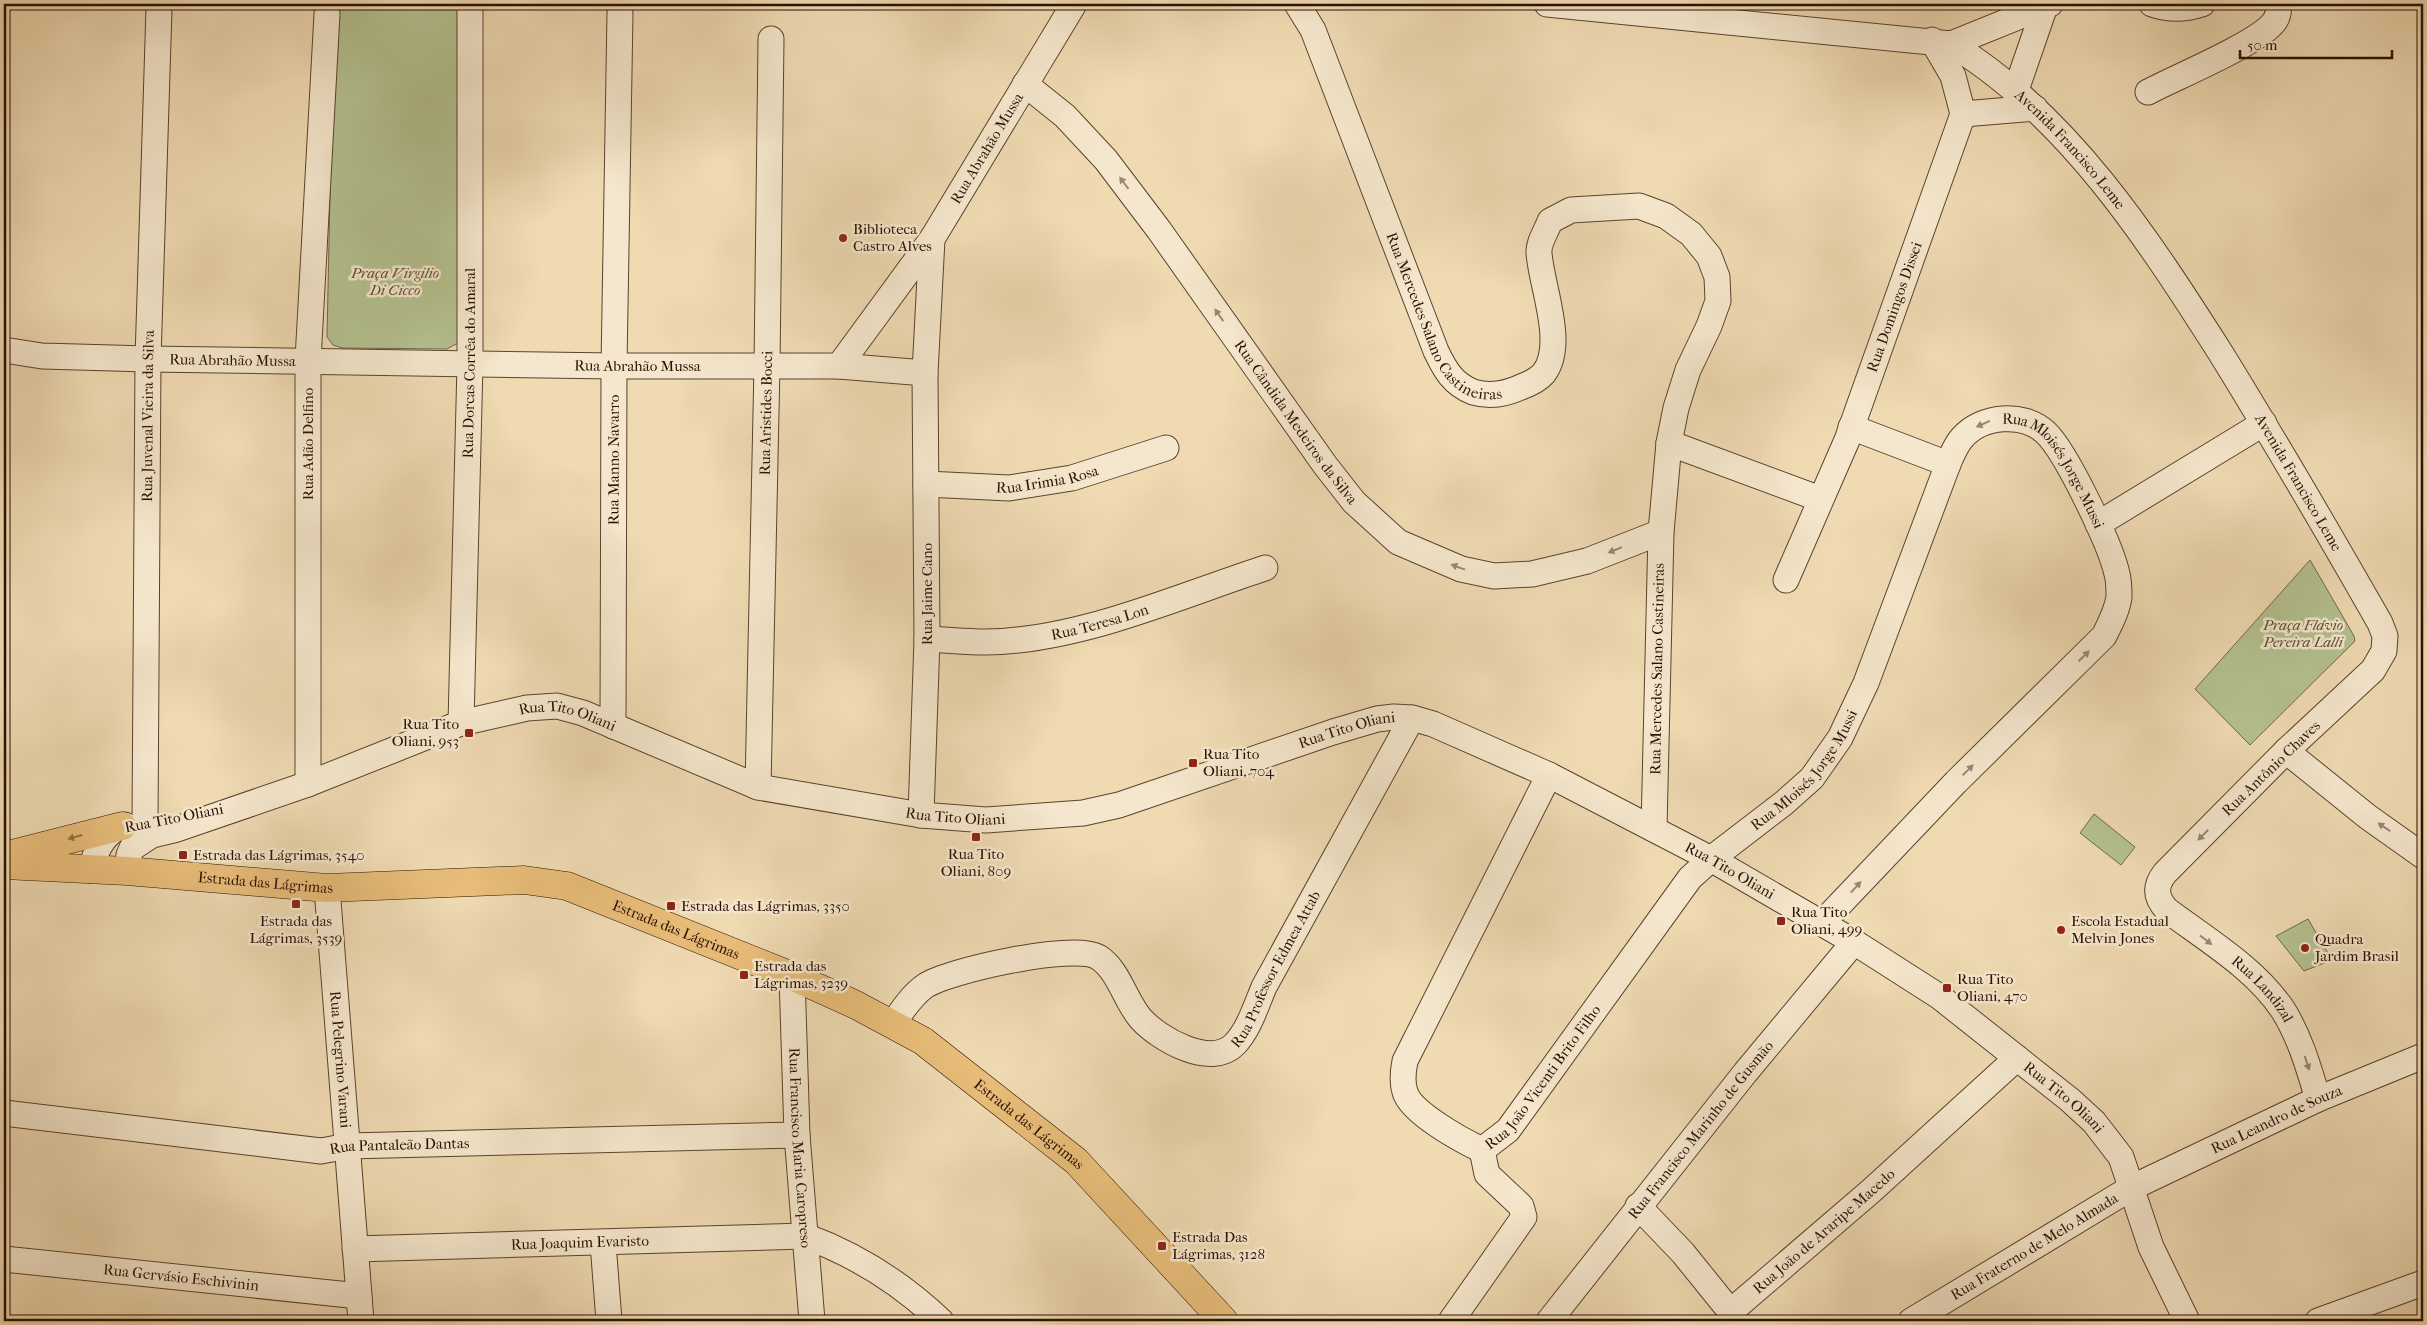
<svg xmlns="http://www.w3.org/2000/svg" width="2427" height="1325" font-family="'IM FELL French Canon',serif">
	<rect width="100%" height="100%" fill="#efdab2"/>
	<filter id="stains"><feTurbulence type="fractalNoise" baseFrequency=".004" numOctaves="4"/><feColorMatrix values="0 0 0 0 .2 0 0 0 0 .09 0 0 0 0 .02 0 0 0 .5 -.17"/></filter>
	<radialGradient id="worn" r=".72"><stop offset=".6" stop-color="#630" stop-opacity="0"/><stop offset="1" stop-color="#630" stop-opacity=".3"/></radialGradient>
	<!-- green -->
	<g fill="#b4c190" stroke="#6f6848">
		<path d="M334,4H460L458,343L447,349L342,348L333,345L327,337Z"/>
		<path d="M2310,560L2354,636L2355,641L2250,745L2195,689Z"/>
		<path d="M2094,814L2135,847L2121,865L2080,833Z"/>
		<path d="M2308,919L2332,960L2304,971L2276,936Z"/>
	</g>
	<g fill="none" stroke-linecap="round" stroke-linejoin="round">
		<!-- minor casing -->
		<g stroke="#5b422c" stroke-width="27">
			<g id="minor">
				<path id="s1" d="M1297,4L1313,30L1436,351C1445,370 1453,384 1473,392C1490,397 1506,394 1521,387C1529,384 1539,379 1544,373C1566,344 1541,285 1539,253C1538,243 1547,230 1550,221L1571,210L1639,206L1666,216L1691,234L1709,256L1717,277L1718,301L1709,326L1688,370L1676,408L1669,443L1661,532L1654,829"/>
				<path id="s2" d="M1547,4L1951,44C2068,115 2148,239 2220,352C2275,441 2328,532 2380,623L2385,636L2384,651L2373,670L2286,751L2165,873C2154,887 2156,898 2167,910C2207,940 2255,968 2283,1010C2300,1037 2309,1069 2318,1099"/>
				<path d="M2152,4C2169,10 2184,10 2202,4"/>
				<path d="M1951,44L2050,4"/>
				<path id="s3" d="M1025,84L1065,116L1106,160L1159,230L1325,465L1354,502L1398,542L1461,569L1494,576L1532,574L1587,561L1661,532"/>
				<path d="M2016,90L2045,6"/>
				<path d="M2148,92C2174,78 2259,43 2274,22C2278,17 2279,10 2278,4"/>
				<path d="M1963,114L2035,108"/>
				<path id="s4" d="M4,350L42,356L148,359L614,366H839L932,239L1074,4"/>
				<path d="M839,366L925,373"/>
				<path d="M1851,427L1948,464"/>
				<path d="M1669,443L1820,499"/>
				<path id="s5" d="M926,484L1009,488L1072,478L1166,448"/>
				<path d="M2098,524L2264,423"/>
				<path id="s6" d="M1786,580L1847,440L1963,114L1953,76L1932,40"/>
				<path id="s7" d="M927,639C958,641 988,644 1018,640C1101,631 1186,594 1265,568"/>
				<path id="s8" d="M461,723L470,364V4"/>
				<path id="s9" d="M613,726L614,366L620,13"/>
				<path d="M2286,751L2368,817L2423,856"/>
				<path id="s10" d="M1549,775L1405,1061C1403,1071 1402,1083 1405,1092C1411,1113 1463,1141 1482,1150L1508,1130L1690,878L1711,859L1784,803L1812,778L1840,738L1866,683L1948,464C1952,455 1955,446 1962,438C1982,415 2023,412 2045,432C2066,451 2111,546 2117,574C2119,581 2119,591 2119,597C2117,611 2110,624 2104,636L1956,782L1822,923"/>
				<path d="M308,784V360L327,14"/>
				<path id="s11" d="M758,787L767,366L771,39"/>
				<path d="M921,815L927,639L925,373L932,239"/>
				<path id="s12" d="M145,822L148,359L159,9"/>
				<path d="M91,870C95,851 104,831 125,825"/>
				<path id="s13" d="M127,871L129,855L132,848L152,835L177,829L308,784L461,723L527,708L557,706L583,713L758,787L921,815L986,820L1083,813L1119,805L1333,732L1377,719L1394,717L1412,718L1433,724L1549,775L1711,859L1854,942L1940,997L2070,1100L2094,1122L2121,1157L2151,1247L2187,1321"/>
				<path id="s14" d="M327,888L361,1321"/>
				<path id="s15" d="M792,976L797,1135L812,1321"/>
				<path id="s16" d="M893,1023C902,1011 912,995 925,986C949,970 1074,943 1098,957C1119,970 1125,1001 1141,1019C1159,1039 1211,1069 1235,1044C1249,1029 1256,1006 1264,987L1412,718"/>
				<path id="s17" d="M4,1113L321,1151L348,1146L797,1135"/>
				<path id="s18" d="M1638,1206L1683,1253L1725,1305L1730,1308L1736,1307L1871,1191L2017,1058"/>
				<path d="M603,1243L609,1321"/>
				<path id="s19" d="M355,1249L805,1236C857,1255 901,1283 941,1321"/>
				<path id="s20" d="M4,1259L359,1296"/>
				<path d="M1451,1321L1524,1217L1521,1206L1487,1174L1482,1150"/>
				<path id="s21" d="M1549,1321L1745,1073L1854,942"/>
				<path id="s22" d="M1911,1321L2131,1188L2318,1099L2423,1056"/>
				<path d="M2318,1321L2423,1283"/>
			</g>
		</g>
		<!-- major casing -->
		<g stroke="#2a0f00" stroke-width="29">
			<g id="major">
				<path d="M4,856L122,826"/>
				<path id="s23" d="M4,865L127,871L327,888L524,880L567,886L792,976L856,1005L923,1041L1076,1161L1224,1321"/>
			</g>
		</g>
		<!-- minor -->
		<use href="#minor" stroke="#f5e7cd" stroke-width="25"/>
		<!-- major -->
		<use href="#major" stroke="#e8bd79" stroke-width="28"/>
	</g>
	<!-- one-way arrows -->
	<defs><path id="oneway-solid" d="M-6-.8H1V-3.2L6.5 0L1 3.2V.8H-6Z" transform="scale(1.25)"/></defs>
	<g fill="#9a8671">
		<use href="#oneway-solid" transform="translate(1124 183) rotate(-127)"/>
		<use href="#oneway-solid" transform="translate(1219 315) rotate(-125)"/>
		<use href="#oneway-solid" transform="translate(1983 424) rotate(156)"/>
		<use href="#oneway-solid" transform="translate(1615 550) rotate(158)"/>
		<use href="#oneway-solid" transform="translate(1458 567) rotate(-160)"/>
		<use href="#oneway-solid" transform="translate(2084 656) rotate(-44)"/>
		<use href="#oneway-solid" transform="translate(1968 770) rotate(-44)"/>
		<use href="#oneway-solid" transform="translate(2384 827) rotate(-146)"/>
		<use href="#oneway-solid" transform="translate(2203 835) rotate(135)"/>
		<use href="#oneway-solid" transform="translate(1856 887) rotate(-47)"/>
		<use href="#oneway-solid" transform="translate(2206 940) rotate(37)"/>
		<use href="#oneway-solid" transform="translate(2307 1063) rotate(72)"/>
	</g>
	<use fill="#926f43" href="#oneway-solid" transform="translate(75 837) rotate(164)"/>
	<!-- markers -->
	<g fill="#8f2418" stroke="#f5e7cd" stroke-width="2">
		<circle cx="843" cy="238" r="5"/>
		<rect x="464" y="728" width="10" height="10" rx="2.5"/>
		<rect x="1188" y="758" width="10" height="10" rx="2.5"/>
		<rect x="971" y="832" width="10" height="10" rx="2.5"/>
		<rect x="178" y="850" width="10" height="10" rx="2.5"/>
		<rect x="291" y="899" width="10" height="10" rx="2.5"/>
		<rect x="666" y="901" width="10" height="10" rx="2.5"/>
		<rect x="1776" y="916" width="10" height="10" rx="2.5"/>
		<circle cx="2061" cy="930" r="5"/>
		<circle cx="2305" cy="948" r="5"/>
		<rect x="739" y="970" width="10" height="10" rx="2.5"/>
		<rect x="1942" y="983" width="10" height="10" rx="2.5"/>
		<rect x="1157" y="1241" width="10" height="10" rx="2.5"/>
	</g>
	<g text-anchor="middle" stroke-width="5" stroke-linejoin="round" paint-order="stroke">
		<!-- street labels -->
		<g font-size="15" fill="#2a0f00" stroke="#f5e7cd">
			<text dy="5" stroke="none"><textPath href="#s4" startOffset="1099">Rua Abrahão Mussa</textPath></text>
			<text dy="5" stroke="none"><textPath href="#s2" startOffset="566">Avenida Francisco Leme</textPath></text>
			<text dy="5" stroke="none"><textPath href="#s6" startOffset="294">Rua Domingos Dissei</textPath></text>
			<text dy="5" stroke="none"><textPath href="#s1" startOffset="354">Rua Mercedes Salano Castineiras</textPath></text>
			<text dy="5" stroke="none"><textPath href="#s4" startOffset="229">Rua Abrahão Mussa</textPath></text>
			<text dy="5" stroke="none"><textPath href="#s8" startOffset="360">Rua Dorcas Corrêa do Amaral</textPath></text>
			<text dy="5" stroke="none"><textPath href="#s4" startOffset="634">Rua Abrahão Mussa</textPath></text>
			<text dy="5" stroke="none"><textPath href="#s11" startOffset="374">Rua Aristides Bocci</textPath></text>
			<text dy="5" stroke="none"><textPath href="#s12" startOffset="406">Rua Juvenal Vieira da Silva</textPath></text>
			<text dy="5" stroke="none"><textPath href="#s3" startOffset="435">Rua Cândida Medeiros da Silva</textPath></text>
			<text transform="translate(308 444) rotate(-90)" y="5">Rua Adão Delfino</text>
			<text dy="5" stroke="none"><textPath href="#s9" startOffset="266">Rua Manno Navarro</textPath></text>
			<text dy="5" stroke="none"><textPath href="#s10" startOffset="1448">Rua Mloisés Jorge Mussi</textPath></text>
			<text dy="5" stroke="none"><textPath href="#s5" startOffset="122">Rua Irimia Rosa</textPath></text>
			<text dy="5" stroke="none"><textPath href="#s2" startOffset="971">Avenida Francisco Leme</textPath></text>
			<text transform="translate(927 594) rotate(-90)" y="5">Rua Jaime Cano</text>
			<text dy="5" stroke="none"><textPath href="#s7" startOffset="175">Rua Teresa Lon</textPath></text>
			<text transform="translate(1657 669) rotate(-89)" y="5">Rua Mercedes Salano Castineiras</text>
			<text dy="5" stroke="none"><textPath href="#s13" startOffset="486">Rua Tito Oliani</textPath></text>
			<text dy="5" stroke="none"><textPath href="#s13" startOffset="1296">Rua Tito Oliani</textPath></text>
			<text dy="5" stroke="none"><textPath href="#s10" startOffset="952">Rua Mloisés Jorge Mussi</textPath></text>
			<text transform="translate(2271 768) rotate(-44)" y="5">Rua Antônio Chaves</text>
			<text dy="5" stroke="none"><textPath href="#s13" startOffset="891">Rua Tito Oliani</textPath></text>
			<text transform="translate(174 818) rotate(-11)" y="5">Rua Tito Oliani</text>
			<text dy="5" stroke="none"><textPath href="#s13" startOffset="1716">Rua Tito Oliani</textPath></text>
			<text dy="5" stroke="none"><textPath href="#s23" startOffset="262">Estrada das Lágrimas</textPath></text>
			<text dy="5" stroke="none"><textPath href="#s23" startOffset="682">Estrada das Lágrimas</textPath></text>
			<text dy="5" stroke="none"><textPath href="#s16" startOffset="495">Rua Professor Edmea Attab</textPath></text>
			<text dy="5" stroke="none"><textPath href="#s2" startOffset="1641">Rua Landizal</textPath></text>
			<text dy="5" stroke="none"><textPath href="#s14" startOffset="172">Rua Pelegrino Varani</textPath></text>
			<text dy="5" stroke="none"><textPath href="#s10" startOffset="545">Rua João Vicenti Brito Filho</textPath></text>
			<text dy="5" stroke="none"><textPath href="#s13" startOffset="2121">Rua Tito Oliani</textPath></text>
			<text dy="5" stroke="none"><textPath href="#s22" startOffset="418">Rua Leandro de Souza</textPath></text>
			<text dy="5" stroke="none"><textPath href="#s23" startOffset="1088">Estrada das Lágrimas</textPath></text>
			<text dy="5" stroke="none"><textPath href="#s21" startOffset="244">Rua Francisco Marinho de Gusmão</textPath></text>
			<text dy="5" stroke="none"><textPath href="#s17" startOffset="398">Rua Pantaleão Dantas</textPath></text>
			<text dy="5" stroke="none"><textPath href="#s15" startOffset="172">Rua Francisco Maria Caropreso</textPath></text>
			<text dy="5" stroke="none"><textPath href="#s18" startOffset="260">Rua João de Araripe Macedo</textPath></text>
			<text dy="5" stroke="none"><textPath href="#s19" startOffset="225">Rua Joaquim Evaristo</textPath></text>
			<text dy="5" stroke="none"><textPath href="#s22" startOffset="144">Rua Fraterno de Melo Almada</textPath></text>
			<text dy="5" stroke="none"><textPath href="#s20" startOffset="178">Rua Gervásio Eschivinin</textPath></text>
		</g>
		<!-- poi labels -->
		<g font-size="15" fill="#2a0f00" stroke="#f5e7cd" text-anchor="start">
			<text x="853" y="234">Biblioteca<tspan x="853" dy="17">Castro Alves</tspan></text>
			<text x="459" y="729" text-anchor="end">Rua Tito<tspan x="459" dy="17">Oliani, 953</tspan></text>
			<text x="1203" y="759">Rua Tito<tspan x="1203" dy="17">Oliani, 704</tspan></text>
			<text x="976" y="859" text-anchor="middle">Rua Tito<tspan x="976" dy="17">Oliani, 809</tspan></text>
			<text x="193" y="860">Estrada das Lágrimas, 3540</text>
			<text x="681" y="911">Estrada das Lágrimas, 3350</text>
			<text x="1791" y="917">Rua Tito<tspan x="1791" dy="17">Oliani, 499</tspan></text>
			<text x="296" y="926" text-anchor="middle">Estrada das<tspan x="296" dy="17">Lágrimas, 3539</tspan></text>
			<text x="2071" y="926">Escola Estadual<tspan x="2071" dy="17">Melvin Jones</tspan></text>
			<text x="2315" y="944">Quadra<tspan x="2315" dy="17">Jardim Brasil</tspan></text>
			<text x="754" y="971">Estrada das<tspan x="754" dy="17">Lágrimas, 3239</tspan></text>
			<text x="1957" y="984">Rua Tito<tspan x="1957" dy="17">Oliani, 470</tspan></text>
			<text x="1172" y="1242">Estrada Das<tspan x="1172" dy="17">Lágrimas, 3128</tspan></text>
		</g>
		<!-- park labels -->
		<g font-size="15" font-style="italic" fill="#5a4d32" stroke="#f5e7cd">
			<text x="395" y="278">Praça Virgilio<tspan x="395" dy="17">Di Cicco</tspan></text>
			<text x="2303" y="630">Praça Flávio<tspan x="2303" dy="17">Pereira Lalli</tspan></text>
		</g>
	</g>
	<!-- margin -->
	<rect width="2427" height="1325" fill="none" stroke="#efdab2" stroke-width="20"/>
	<rect x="5" y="5" width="2417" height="1315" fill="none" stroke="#2a0f00" stroke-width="2.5"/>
	<rect x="10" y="10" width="2407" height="1305" fill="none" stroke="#2a0f00"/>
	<!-- scale -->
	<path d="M2240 50v8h152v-8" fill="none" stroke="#2a0f00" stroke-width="2.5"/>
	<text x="2247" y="50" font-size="15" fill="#2a0f00" stroke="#f5e7cd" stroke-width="4" paint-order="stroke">50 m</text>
	<rect width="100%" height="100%" filter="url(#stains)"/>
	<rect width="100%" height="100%" fill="url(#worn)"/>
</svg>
